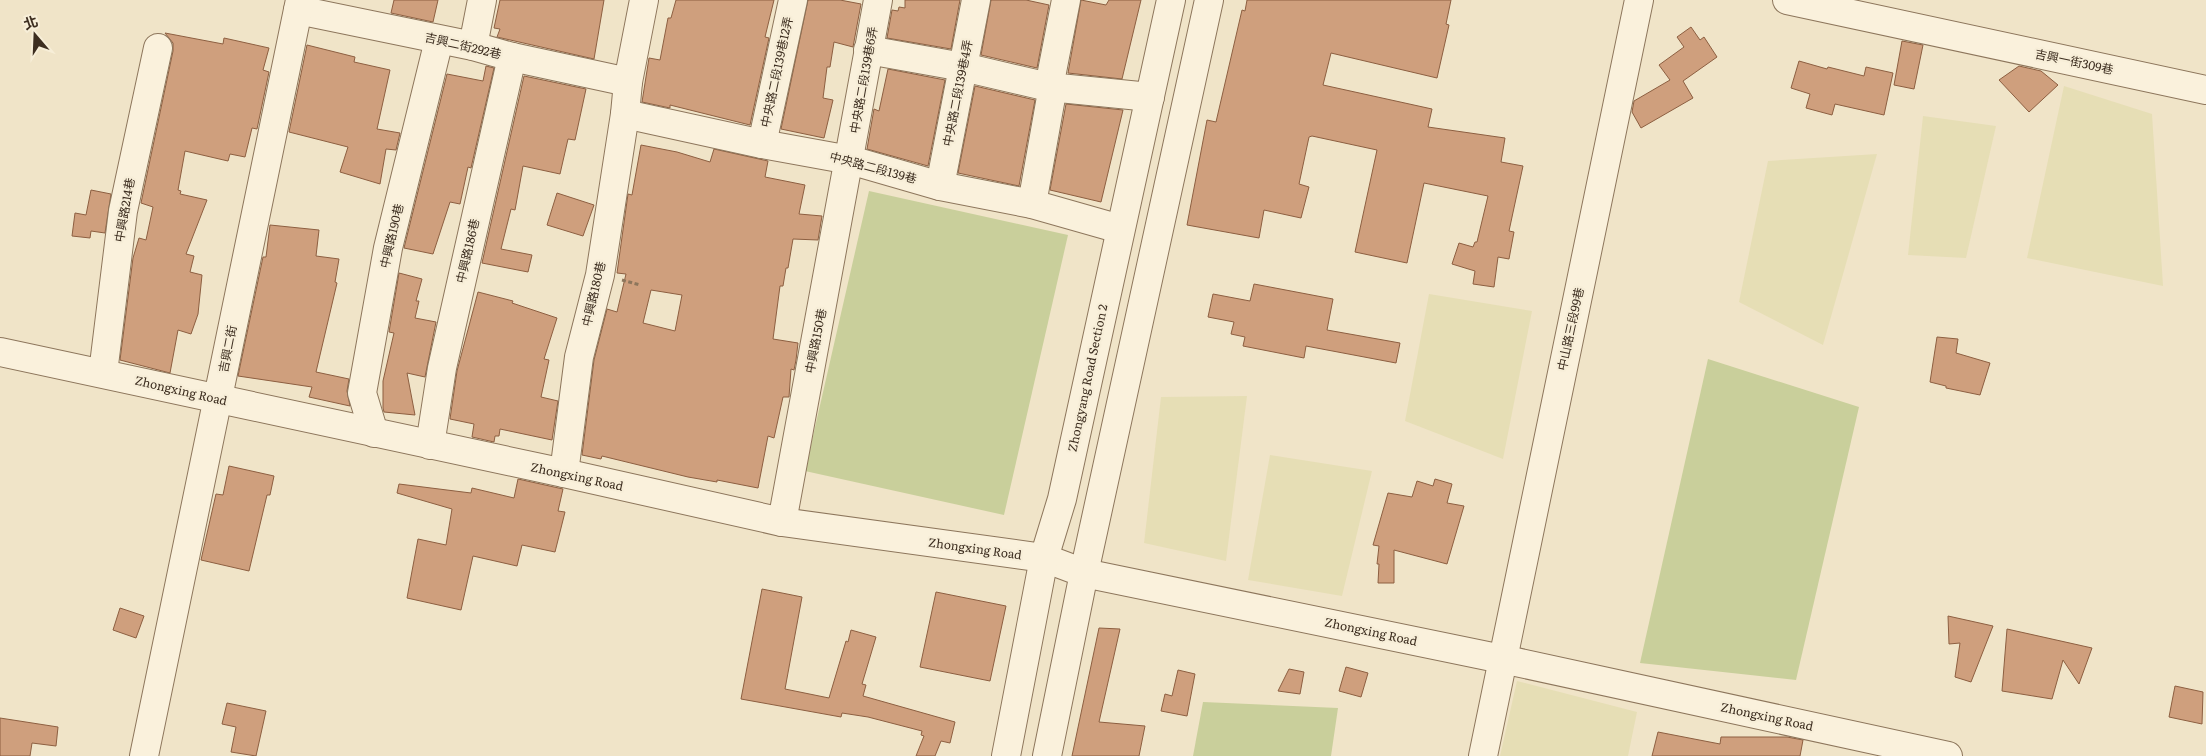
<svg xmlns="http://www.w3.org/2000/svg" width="2206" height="756" font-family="Literata,'Noto Sans TC',serif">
	<rect width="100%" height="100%" fill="#f0e4c8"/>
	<!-- farmland -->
	<g fill="#e6deb5">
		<path d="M2064,86L2152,114L2163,286L2027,258Z"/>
		<path d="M1923,116L1996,126L1966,258L1908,255Z"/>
		<path d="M1877,154L1823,345L1739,302L1768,161Z"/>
		<path d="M1429,294L1532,311L1503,459L1405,421Z"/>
		<path d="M1247,396L1226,561L1144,543L1161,397Z"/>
		<path d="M1270,455L1372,471L1342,596L1248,580Z"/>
		<path d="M1517,681L1637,712L1628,756H1500Z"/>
	</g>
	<!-- green -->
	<g fill="#c9cf9b">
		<path d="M869,191L1068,235L1004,515L805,471Z"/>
		<path d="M1708,359L1859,407L1796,680L1640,663Z"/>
		<path d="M1203,702L1338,708L1331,756H1193Z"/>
	</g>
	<!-- building -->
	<g fill="#cf9f7d" stroke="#8d5f41" fill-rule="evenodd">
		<path d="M394,0H438L433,22L391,13Z"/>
		<path d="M500,0H604L594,59L497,37L500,29L494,28Z"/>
		<path d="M676,0H774L765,37L769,38L750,125L670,105V108L642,102L649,58L660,60L668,18H671Z"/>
		<path d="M808,0H840L861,4L853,47L834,42L830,67H827L823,98L833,100L824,138L781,129Z"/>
		<path d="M905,0H960L951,49L887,38L892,10L898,11L899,7L905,8Z"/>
		<path d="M991,0H1026L1049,5L1037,68L981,55Z"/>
		<path d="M1081,0L1106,5L1109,0H1141L1122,79L1068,73Z"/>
		<path d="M1247,0H1451L1446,24L1449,25L1437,78L1331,53L1323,85L1432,109L1428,127L1505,138L1501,162L1523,166L1509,231L1514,232L1509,259L1498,257L1494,287L1473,284L1475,271L1452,264L1459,243L1473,247L1475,242H1477L1488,196L1424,183L1407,263L1355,252L1377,150L1312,136L1309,137L1299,184L1309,187L1301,218L1264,210L1259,238L1187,225L1207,120L1216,122L1242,10L1245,11Z"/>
		<path d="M1691,27L1700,40L1704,37L1717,57L1683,81L1693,98L1641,128L1632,112L1634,101L1670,80L1659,65L1684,47L1677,37Z"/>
		<path d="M165,33L223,44L224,38L269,48L263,70L269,72L257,129L252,128L245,157L230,154L228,161L185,151L178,190L181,191L180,194L207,200L186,254L194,256L190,272L202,275L198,314L191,334L178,330L170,373L120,360L133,258L139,238L146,240L153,207L141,203L173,51V43Z"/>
		<path d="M1902,41L1923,45L1914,89L1894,85Z"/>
		<path d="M307,45L355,57L354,62L390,70L377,129L400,133L396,150L386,149L380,184L340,172L348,147L289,132Z"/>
		<path d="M1799,61L1827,69L1828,67L1864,76L1866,67L1893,73L1884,115L1835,104L1832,115L1806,108L1810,94L1791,88Z"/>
		<path d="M486,66L494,68L471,168L468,167L460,204L450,202L433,254L404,248L447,74L483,81Z"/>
		<path d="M2019,66L2041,71L2058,85L2029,112L1999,80Z"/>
		<path d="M888,69L945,80L928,166L867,149L874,109L879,111Z"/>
		<path d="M524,76L586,89L575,140L568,139L560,174L523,166L515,210L511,209L501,249L532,255L528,272L482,263Z"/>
		<path d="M975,86L1035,100L1019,186L958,173Z"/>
		<path d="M1066,104L1123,110L1101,202L1050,190Z"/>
		<path d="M641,145L677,152L710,162L714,149L768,161L765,177L805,185L799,214L822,216L818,240L793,239L788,268H786L783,286H780L773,339L798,343L796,360L794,370L791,369L789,397H783L774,438L768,436L758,488L717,480V482L688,477L602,456L601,459L582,455L594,360L607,309L617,312L626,274L617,273L628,194L632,195ZM651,290L682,295L675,331L643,323Z"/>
		<path d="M91,190L111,194L105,233L91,231L90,238L72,236L75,213L86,215Z"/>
		<path d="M557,193L594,205L583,236L547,225Z"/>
		<path d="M270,225L319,230L316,256L339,259L335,282L337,283L316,372L349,379L347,391L350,406L309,397L312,387L238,376L263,257H266Z"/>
		<path d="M399,273L422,279L416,301H419L415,318L436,322L425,377L407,373L415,415L384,412L383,408V381L394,333L389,332Z"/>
		<path d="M1254,284L1333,299L1327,330L1400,343L1396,363L1306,346L1304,358L1243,346L1245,337L1231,334L1234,322L1208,317L1213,294L1250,301Z"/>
		<path d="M478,292L513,301L512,303L557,318L544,359L549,360L541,397L558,401L552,440L500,429L499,436H495L494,442L472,437L474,424L450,419L457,371Z"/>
		<path d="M1937,337L1958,339L1956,353L1990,363L1980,395L1946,388V386L1930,382Z"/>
		<path d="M229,466L274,476L270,495H267L249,571L201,560L216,494L223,495Z"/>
		<path d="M518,479L563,489L558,511L565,512L555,552L522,545L517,566L473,556L461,610L407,598L418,539L446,545L452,509L397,493L399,484L471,493L472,488L514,498Z"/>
		<path d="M1435,479L1452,484L1447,503L1464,506L1447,564L1394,550V583H1378L1379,564H1377L1379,546L1373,545L1388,493L1412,497L1417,481L1433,486Z"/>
		<path d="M762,589L802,597L785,689L829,698L846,641L848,642L851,630L876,637L862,684L866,685L863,696L955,722L950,743L941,741L935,756H916L924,736L921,735L922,731L868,717L842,713L841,717L741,699Z"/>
		<path d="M936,592L1006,606L990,681L920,667Z"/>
		<path d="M120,608L144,616L136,638L113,630Z"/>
		<path d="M1948,616L1993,626L1971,682L1955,677L1960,643L1949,644Z"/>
		<path d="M1099,628L1120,629L1099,722L1145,726L1139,756H1072Z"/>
		<path d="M2007,629L2092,648L2079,684L2063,660L2052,699L2002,691Z"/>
		<path d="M1346,667L1368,673L1361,697L1339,691Z"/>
		<path d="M1289,669L1304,672L1300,694L1278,691Z"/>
		<path d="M1178,670L1195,674L1187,716L1161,711L1165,694L1172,696Z"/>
		<path d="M2175,686L2203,692L2202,724L2169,717Z"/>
		<path d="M227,703L266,711L256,756L231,752L236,727L222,724Z"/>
		<path d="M0,718L58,727L56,746L32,743L30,756H0Z"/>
		<path d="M1658,732L1720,744L1721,737H1787L1803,740L1800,756H1652Z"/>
	</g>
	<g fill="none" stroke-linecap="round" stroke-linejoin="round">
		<!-- minor casing -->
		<g stroke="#8d765c" stroke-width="30">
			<g id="minor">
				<path d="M1787,0L2206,90"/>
				<path d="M298,10L473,46L512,57L628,82"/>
				<path d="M473,46L482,0"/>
				<path d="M868,50L963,67L1049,87L1150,97"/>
				<path d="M1049,87L1066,0"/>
				<path d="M625,114L762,144L850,160L940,186L1032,204L1120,229"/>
				<path d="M762,144L793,0"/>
				<path d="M940,186L976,0"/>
				<path d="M1032,204L1053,86"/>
				<path d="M0,352L564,473L782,522L1044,558L1084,573L1502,659L1948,756"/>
				<path d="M103,373L123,211L158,48"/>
				<path d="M374,433L362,393L388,248L439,40"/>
				<path d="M430,445L442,368L512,57"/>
				<path d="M564,473L579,357L600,275L625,114L628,82L644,0"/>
				<path d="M782,522L878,0"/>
				<path d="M144,756L300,0"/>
				<path d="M1006,756L1044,558L1062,499L1171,0"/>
				<path d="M1047,756L1084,573L1209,0"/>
				<path d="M1483,756L1639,0"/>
			</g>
		</g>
		<!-- path -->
		<path stroke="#8d765c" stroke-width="3" stroke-dasharray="4 2.5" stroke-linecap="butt" d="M622,280L640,285"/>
		<!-- minor -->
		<use href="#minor" stroke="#faf1dc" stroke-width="28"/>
	</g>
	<g text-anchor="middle" stroke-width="4.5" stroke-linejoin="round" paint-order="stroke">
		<!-- street labels -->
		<g font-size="12" fill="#3d2e20" stroke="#f7eed8">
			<text transform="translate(463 46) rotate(13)" y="4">吉興二街292巷</text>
			<text transform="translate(2074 62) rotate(12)" y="4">吉興一街309巷</text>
			<text transform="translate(777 72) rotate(-78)" y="4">中央路二段139巷12弄</text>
			<text transform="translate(864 80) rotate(-80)" y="4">中央路二段139巷6弄</text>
			<text transform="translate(958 93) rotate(-79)" y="4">中央路二段139巷4弄</text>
			<text transform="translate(873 168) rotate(15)" y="4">中央路二段139巷</text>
			<text transform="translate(125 210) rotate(-80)" y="4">中興路214巷</text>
			<text transform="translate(392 236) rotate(-77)" y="4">中興路190巷</text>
			<text transform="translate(468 251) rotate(-77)" y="4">中興路186巷</text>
			<text transform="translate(594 294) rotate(-77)" y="4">中興路180巷</text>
			<text transform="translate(1571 329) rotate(-78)" y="4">中山路三段99巷</text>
			<text transform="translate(816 341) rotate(-79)" y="4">中興路150巷</text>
			<text transform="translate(228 349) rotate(-79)" y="4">吉興二街</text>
			<text transform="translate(1088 378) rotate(-78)" y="4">Zhongyang Road Section 2</text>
			<text transform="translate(181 391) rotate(13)" y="4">Zhongxing Road</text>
			<text transform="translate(577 477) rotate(12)" y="4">Zhongxing Road</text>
			<text transform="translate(975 549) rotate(8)" y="4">Zhongxing Road</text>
			<text transform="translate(1371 632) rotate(12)" y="4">Zhongxing Road</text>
			<text transform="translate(1767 717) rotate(12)" y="4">Zhongxing Road</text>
		</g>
	</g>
	<!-- north arrow -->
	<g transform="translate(35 35) rotate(341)" stroke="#f7eed8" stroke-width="4" paint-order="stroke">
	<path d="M0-4L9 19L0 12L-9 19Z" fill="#3d2e20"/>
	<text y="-8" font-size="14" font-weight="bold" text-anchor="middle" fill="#3d2e20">北</text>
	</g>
</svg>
